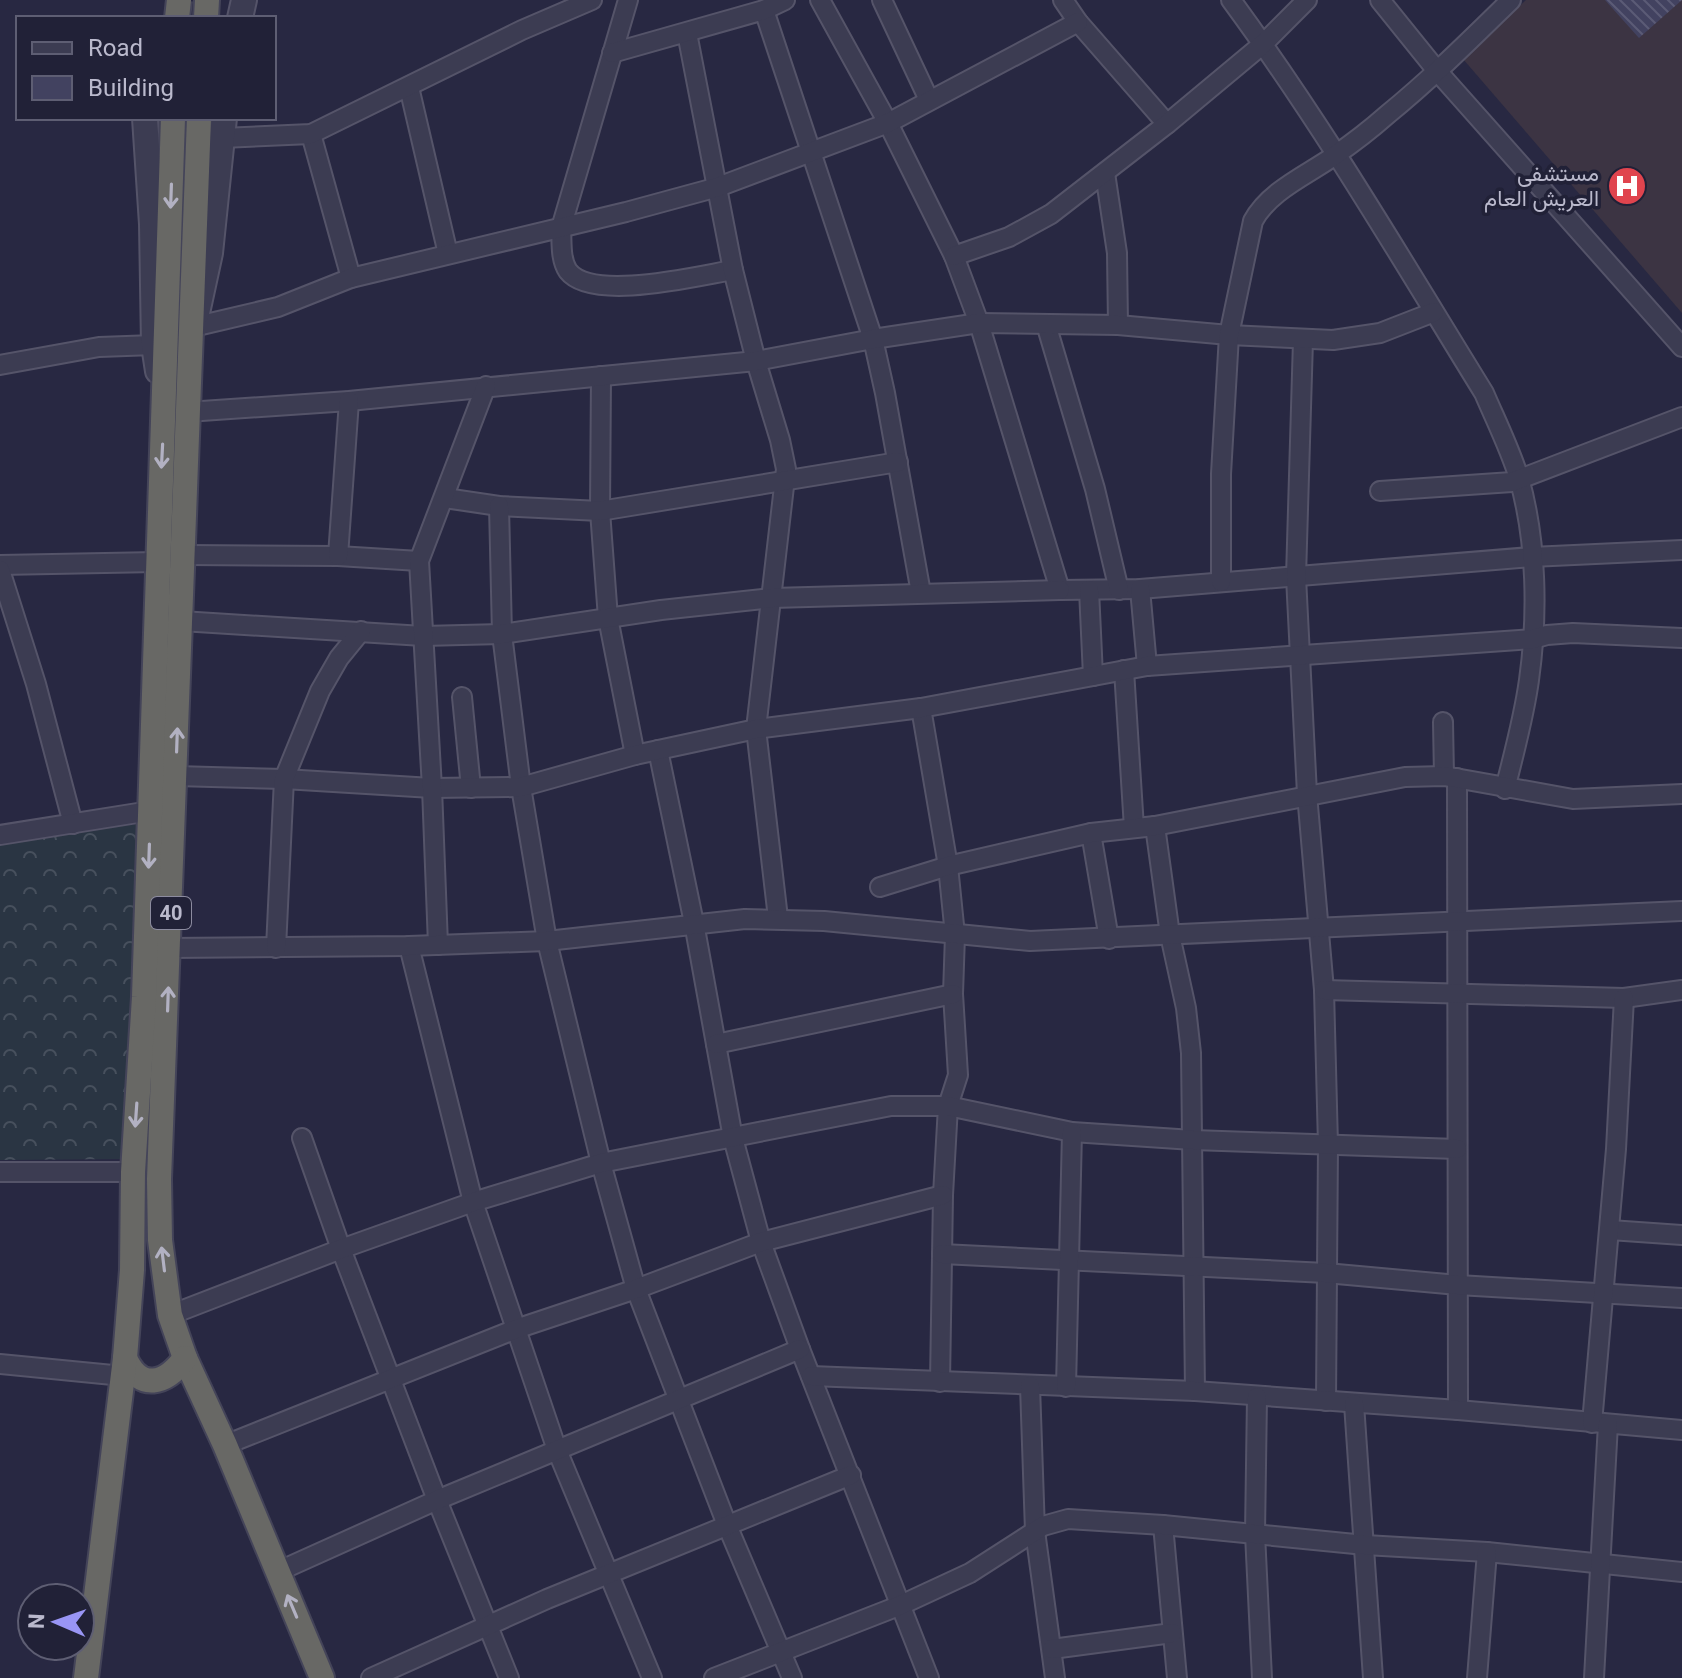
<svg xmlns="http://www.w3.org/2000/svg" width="1682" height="1678" font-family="Roboto,Vazirmatn,sans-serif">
	<defs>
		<pattern id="forest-crowns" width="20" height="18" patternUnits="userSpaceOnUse" patternTransform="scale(2)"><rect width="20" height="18" fill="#2a3543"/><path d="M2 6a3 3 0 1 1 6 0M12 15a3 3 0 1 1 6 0" fill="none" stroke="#47505d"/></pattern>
		<pattern id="building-back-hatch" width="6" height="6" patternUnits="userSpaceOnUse" patternTransform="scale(2)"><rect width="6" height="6" fill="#424260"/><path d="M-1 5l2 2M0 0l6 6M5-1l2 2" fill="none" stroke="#5b5b76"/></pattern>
	</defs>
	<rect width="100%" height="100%" fill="#282842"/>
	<!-- medical -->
	<path fill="#3c3443" d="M1526,0H1682V313L1463,59Z"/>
	<!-- forest -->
	<path fill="url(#forest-crowns)" d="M136,824L126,1159L0,1160V844Z"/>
	<!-- building -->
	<path fill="url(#building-back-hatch)" d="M1605,0H1682L1639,38Z"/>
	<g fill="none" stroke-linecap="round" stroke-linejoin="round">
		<!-- minor casing -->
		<g stroke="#555469" stroke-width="22">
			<g id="minor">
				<path d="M628,0L561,228C562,242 560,259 568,271C592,302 697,276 733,270"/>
				<path d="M820,0L888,123L954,256L979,323L1060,590L1140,589L1531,557L1682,550"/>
				<path d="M882,0L929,100"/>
				<path d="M1063,0L1078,22L1167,124"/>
				<path d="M1231,0C1323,125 1402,260 1484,393C1496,421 1510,449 1519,478C1537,542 1538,615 1529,680C1524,717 1514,753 1505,789"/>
				<path d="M1380,0L1438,72L1682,347"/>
				<path d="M764,10L873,339L885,393L921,593"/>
				<path d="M687,33L733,270L756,361L780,440L786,469L756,729L778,918"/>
				<path d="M612,53L764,10L785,0"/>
				<path d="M409,87L448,254"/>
				<path d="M311,134L351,278"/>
				<path d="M222,138L311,134L522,30L592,0"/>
				<path d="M1105,173L1117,253L1118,325"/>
				<path d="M954,256L1009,237L1051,214L1167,124L1263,44L1307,0"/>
				<path d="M1046,324L1095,489L1119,590"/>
				<path d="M193,327L278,307L351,278L626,212L718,187L888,123L1078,22"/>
				<path d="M1303,340L1296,577L1307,794L1324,990L1328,1145L1326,1401"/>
				<path d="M0,365L99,347L154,345"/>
				<path d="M601,376L600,511L608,618L635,755"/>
				<path d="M187,412L349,401L756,361L873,339L979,323L1118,325L1229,335L1333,340L1380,333L1434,312"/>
				<path d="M1380,491L1512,482L1682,417"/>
				<path d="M445,498L499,506L600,511L898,462"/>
				<path d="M499,506L502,634L521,787L547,941L601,1163L636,1289L727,1525L792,1678"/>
				<path d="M185,555L338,556L419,561"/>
				<path d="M338,556L349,401"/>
				<path d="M0,565L157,562"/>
				<path d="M0,570L36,684L73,824"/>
				<path d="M1221,582V474L1229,335L1253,221C1269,191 1307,175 1334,156C1353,143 1371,129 1388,114C1431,79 1471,39 1511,0"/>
				<path d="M1140,589L1147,666"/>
				<path d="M1089,590L1093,676"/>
				<path d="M181,621L423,636L502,634L661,610L772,598L1060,590"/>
				<path d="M1124,670L1134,828"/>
				<path d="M462,697L471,788"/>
				<path d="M921,708L948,866L955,935L953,994L958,1075L948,1106L943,1195L940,1382"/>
				<path d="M1443,722L1444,776"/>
				<path d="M658,750L694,923L733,1138L761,1242L800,1349L929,1678"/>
				<path d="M176,776L284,779L432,788L521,787L635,755L756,729L921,708L1147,666L1533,639L1547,635L1573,633L1682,638"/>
				<path d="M1457,778L1458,1410"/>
				<path d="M1155,826L1170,935L1186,1008L1191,1053L1195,1391"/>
				<path d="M1091,833L1109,939"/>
				<path d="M0,835L150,811"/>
				<path d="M880,887L948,866L1091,833L1155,826L1405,777L1444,776L1573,799L1682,794"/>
				<path d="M438,945L432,788L419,561L486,386"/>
				<path d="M409,946L473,1202L557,1450L652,1678"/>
				<path d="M169,948L409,946L547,941L745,919L824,921L1030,941L1682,911"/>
				<path d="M276,948L284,779L320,691L339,658L361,631"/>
				<path d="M1324,990L1624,998L1682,990"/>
				<path d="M716,1044L953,994"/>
				<path d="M302,1138L341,1249L437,1500L509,1678"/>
				<path d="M0,1172H133"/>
				<path d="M1610,1230L1682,1235"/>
				<path d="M942,1254L1326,1273L1458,1285L1682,1298"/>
				<path d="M170,1315L341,1249L473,1202L601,1163L891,1106H948L1072,1132L1193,1140L1457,1149"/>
				<path d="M0,1364L123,1376"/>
				<path d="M811,1376L1195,1391L1458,1410L1682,1430"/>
				<path d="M1030,1386L1035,1531L1055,1678"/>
				<path d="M1066,1387L1072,1132"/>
				<path d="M1257,1397L1255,1534L1262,1678"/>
				<path d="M1354,1404L1373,1678"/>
				<path d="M1592,1423L1616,1149L1624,998"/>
				<path d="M225,1445L516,1329L636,1289L761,1242L943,1195"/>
				<path d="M1163,1525L1177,1678"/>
				<path d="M277,1572L437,1500L800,1349"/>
				<path d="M1052,1649L1172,1633"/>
				<path d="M371,1678L547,1599L851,1475"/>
				<path d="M714,1678L901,1605L970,1573L1043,1526L1068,1519L1163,1525L1365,1545L1487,1552L1682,1572"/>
				<path d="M1477,1678L1487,1552"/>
				<path d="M1594,1678L1608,1424"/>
			</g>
		</g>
		<!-- tertiary casing -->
		<g stroke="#555469" stroke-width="28">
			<g id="tertiary">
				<path d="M240,18L244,0"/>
				<path d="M145,118L152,224L154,345L158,371"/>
				<path d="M197,313L210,253L224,118"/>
			</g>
		</g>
		<!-- trunk casing -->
		<g stroke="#444459" stroke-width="28">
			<g id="trunk">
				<path d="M206,18L207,0"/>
				<path d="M199,118L159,1179L160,1240L170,1315L185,1358L225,1445L322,1678"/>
				<path d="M125,1358C140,1392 166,1384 185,1358"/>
				<path d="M86,1678L125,1358L132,1270L133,1172L144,997L173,118"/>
			</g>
		</g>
		<!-- minor -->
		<use href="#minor" stroke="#3c3c52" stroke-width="18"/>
		<!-- tertiary -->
		<use href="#tertiary" stroke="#3c3c52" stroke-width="24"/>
		<!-- trunk -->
		<use href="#trunk" stroke="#686865" stroke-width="24"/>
		<!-- trunk-bridge casing -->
		<g stroke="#444459" stroke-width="28" stroke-linecap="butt">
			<path id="trunk-bridge" d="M177,18L179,0"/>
		</g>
		<!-- trunk-bridge -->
		<use href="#trunk-bridge" stroke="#686865" stroke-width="24"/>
	</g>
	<!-- one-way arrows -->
	<defs><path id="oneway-shaft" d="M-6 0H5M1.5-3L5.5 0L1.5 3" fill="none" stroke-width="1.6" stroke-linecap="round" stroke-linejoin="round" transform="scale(2)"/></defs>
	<g stroke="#b2b1c2">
		<use href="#oneway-shaft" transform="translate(171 196) rotate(92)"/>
		<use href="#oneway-shaft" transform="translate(162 456) rotate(93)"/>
		<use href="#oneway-shaft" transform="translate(177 740) rotate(-88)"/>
		<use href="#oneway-shaft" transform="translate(149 856) rotate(92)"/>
		<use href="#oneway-shaft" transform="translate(168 999) rotate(-88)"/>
		<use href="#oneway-shaft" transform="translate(136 1115) rotate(94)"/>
		<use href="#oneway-shaft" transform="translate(163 1259) rotate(-97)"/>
		<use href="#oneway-shaft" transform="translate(292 1606) rotate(-113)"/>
	</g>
	<!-- icons -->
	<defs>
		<g id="hospital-disc" transform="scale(2)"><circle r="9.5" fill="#e0444e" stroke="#212137"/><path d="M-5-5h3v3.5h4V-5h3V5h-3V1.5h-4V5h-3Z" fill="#fff"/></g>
	</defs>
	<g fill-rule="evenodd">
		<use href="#hospital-disc" x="1627" y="186"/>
	</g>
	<g text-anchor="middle" stroke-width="7" stroke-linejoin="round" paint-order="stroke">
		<!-- shield labels -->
		<rect fill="#212137" stroke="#8c8b9f" stroke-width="2" x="151" y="897" width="40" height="32" rx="6"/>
		<g font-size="20" font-weight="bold" fill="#bab9cc">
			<text x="171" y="920">40</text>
		</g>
		<!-- poi labels -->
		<g font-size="22" fill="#bab9cc" stroke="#212137" text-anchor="end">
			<text x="1599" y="181">مستشفي<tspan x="1599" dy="25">العريش العام</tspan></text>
		</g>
	</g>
	<!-- legend -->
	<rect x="16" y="16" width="260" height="104" fill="#212137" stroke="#5e5e73" stroke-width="2"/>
	<rect x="32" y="42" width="40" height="12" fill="#3c3c52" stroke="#5e5e73" stroke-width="2"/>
	<text x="88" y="56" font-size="24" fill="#bab9cc">Road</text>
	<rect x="32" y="76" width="40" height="24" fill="#424260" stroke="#5e5e73" stroke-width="2"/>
	<text x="88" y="96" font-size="24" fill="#bab9cc">Building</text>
	<!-- north arrow -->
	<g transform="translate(56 1622) rotate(272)"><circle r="38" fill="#212137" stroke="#5e5e73" stroke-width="2"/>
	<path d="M0-6L14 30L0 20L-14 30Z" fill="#9995f5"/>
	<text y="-12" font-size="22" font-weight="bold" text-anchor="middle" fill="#bab9cc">N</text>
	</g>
</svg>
